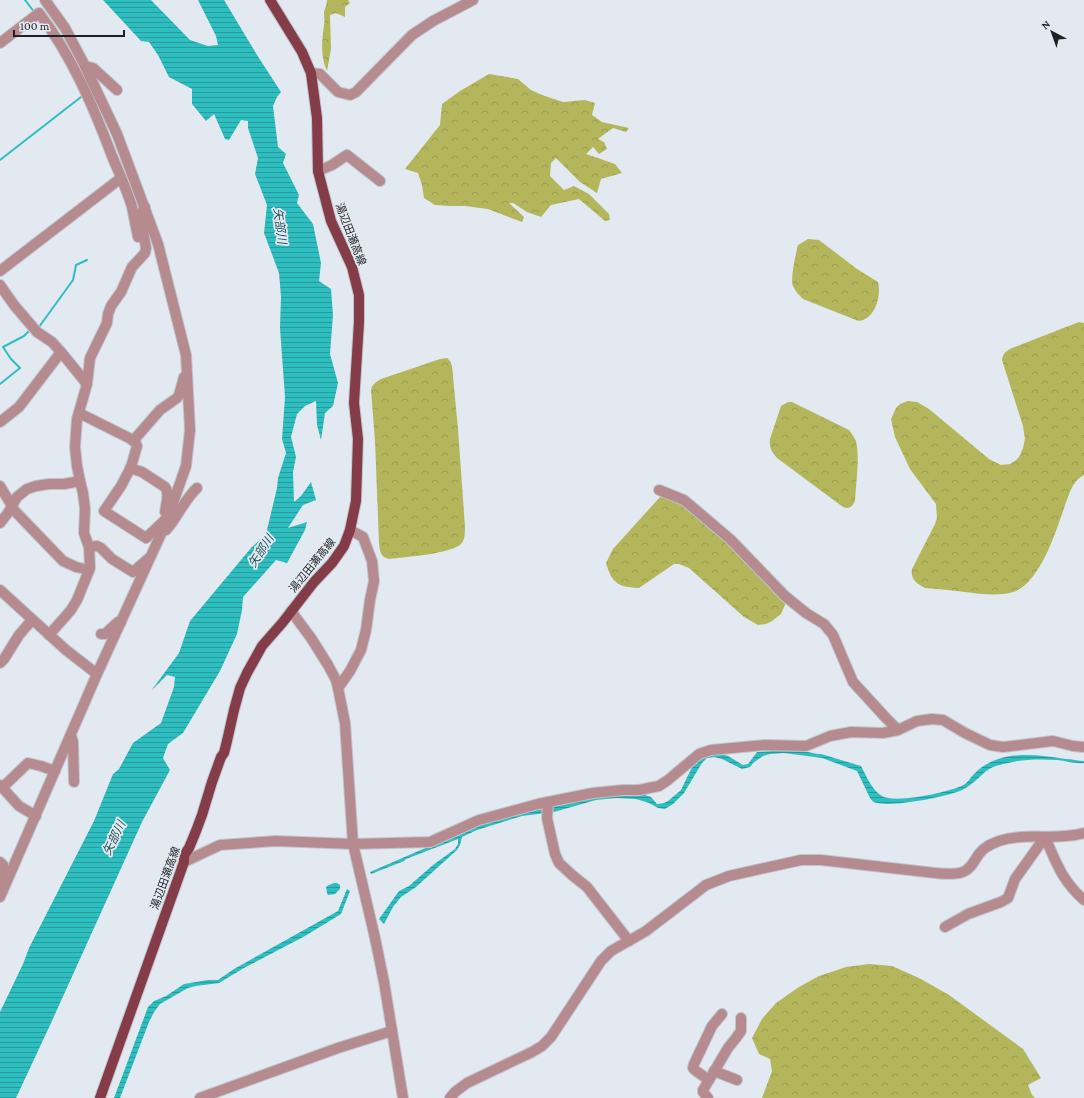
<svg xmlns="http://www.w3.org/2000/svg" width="1084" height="1098" font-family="'Crimson Pro','Noto Sans JP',serif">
	<defs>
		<pattern id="forest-crowns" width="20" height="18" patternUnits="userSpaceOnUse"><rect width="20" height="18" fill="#b4b65b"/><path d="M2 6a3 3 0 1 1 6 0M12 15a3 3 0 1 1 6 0" fill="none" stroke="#9a9c4f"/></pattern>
		<pattern id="water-rules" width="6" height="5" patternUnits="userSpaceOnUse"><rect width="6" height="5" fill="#2fbebf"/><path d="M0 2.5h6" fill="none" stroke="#279a9b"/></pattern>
	</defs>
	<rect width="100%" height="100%" fill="#e3e9f1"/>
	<!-- forest -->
	<g fill="url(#forest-crowns)">
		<path d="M327,0H348L350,3L345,7V17L336,13L330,15L331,49L327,71C320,56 322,40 324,25C325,21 324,16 324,12C325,8 327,4 327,0Z"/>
		<path d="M489,74L518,79L531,90L542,95L563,102L585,100L595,103L592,115L602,122L629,128L626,132L613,128L598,139L604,142L607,149L599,154L593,147L586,154L615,164L622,173L601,179L597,193L580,182L556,158L551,163L550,176L564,190L574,186L589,194L609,214L610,220L605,221L579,199L551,205L541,217L527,212L513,203H509L524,217L522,222L488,209L465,206H450L435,205L424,198L422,185L418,173L405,169L440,125L442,104L460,91Z"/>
		<path d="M808,239L819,240L857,269L878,282C881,293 877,313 865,319C862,321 859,321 856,320L803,299C799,295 795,291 793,286C790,279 796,253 798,245Z"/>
		<path d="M1079,322L1084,323V475C1072,481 1070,493 1065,505C1057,529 1041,580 1016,591C1001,597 980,594 965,592C951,590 938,589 925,588C917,584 910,579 912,569L935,524L937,518L936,504L910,469L895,437L891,419L896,408L900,404L908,401L917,402L929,409L989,459L1001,465L1010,464L1015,461L1019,457L1023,448L1025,439L1023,426L1002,360C1003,353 1006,351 1012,348Z"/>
		<path d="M447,358L450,361L452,366L458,429L465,527C465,532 465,539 462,543C453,554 404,557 389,559C380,557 380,551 379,543L375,441L371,390C372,384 376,382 381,379L440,359Z"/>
		<path d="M788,402H792L849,430C852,434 854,437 856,441C860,457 856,483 855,501C852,507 850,509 843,507L777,458C772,452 769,448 770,439L781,406Z"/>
		<path d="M678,493L786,599L785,605L781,614L772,621L766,624L758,625L744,617L689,568L679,564H674L639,588C619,587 612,584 606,563L613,549L660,497L666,495Z"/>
		<path d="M869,964L892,966L919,978L949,995L1023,1049L1041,1078L1028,1085L1032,1095L1035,1098H762L772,1071L770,1059L759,1054L752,1038L762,1019L776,1003L799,987L819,976L846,967Z"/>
	</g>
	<!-- water -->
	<g fill="url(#water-rules)">
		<path d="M103,0H151L190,40L208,46L218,45L216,36L198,0H224L257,55L281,92L277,97L273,106L278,147L286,154L283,163L299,195L297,203L313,224L321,263L319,281L331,289L333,315L330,354L338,383L333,406L325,413L321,440L317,425L316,401L305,406L297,414L291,437L296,457L293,472L294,502L301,496L311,482L316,500L303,505L288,528L307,522L305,530L287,563L276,560L243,597L242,610L237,634L220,671L183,733L168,744L163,758L170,770L142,822L51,1023L16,1098H0V1012L23,964L29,948L94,821L113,774L119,769L133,743L161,723L174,687L175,677L167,675L151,691L179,653L190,621L251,548L266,534L277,488L278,478L286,453L282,439L285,397L280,328L281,297L279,273L264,233L267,205L255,174L258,158L248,128V121L241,120L229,140L225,139L214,114L206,121L192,104V89L169,77L158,55L149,42L141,41Z"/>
		<path d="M784,750L803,751L818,754H821L861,766C867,777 871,789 882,796C895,804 952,792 965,784C969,781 970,778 973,775C982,765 993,760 1005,757C1025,753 1045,756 1066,759C1072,759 1078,761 1084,761V763C1075,764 1066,761 1057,760C1041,759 1024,759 1008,763C1003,764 998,765 993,767C982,772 975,784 962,790C947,797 892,807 878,803C874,803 872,801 870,798L857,771L822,758L784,753L770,754L763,756L753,763L750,767L742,769L722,759L714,757L707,758L702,763L684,793L673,804L665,809L658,808L649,803L636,799L616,798L596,800L554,812L522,816L477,830L462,837L460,845L457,850L416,887L401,897L393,907L384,924L379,919L399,891L409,886L433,865L455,849L458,844V839L406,859L404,861L371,874L370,872L453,836L477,825L519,812L573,800L626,794L645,795L651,797L657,804L664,803L668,801L681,790L694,763L699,758L718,753L728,756L743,765L748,764L757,752Z"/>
		<path d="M334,883H337L340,885V889L335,894L328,895L327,893L326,887L329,885Z"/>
		<path d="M347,889L350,891L341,914L305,936L244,968L219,983L196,986L188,988L160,1004L154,1012L149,1022L120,1098H114L148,1007L154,1001L166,996L184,984L208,980H218L234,969L338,911Z"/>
	</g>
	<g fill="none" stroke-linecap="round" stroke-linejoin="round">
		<!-- stream -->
		<g stroke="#2fbebf" stroke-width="2">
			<path d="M25,0L35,13"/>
			<path d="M0,160L81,97"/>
			<path d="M40,329L39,327L73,280L76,265L87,260"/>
			<path d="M0,384L20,368L11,359L3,347L24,336L29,331"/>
		</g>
		<!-- minor casing -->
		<g stroke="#c0c5cc" stroke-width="12">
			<g id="minor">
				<path d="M0,43L39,13C72,56 93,106 112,156C119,173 127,190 132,207C134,217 136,227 138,237"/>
				<path d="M85,66L93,68L117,90"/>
				<path d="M311,73L320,74L338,92L350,95L356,92L412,35L433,21L473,0"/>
				<path d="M318,171L332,165L347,155L380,181"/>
				<path d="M0,271L121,178"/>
				<path d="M0,285L14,305L37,332L52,342L61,352L87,384"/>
				<path d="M79,413L135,441L137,446L131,467L121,486L104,511L146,538L165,520"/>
				<path d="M0,422L19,407L61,352"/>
				<path d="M133,441L160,410L177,398L179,395L184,377"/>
				<path d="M130,468L142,472L165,487C170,493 166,504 165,512"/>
				<path d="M0,486L12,506"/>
				<path d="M659,490L684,500L730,539L785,596L806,613L824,624L833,635L853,682L886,718L898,730"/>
				<path d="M11,507L63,561L76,567L89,570"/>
				<path d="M0,523L8,513L17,497L27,489L36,486L49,484H64L80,481"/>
				<path d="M166,530C178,517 184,500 197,488"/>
				<path d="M89,547L97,546L101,548L112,559L133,572L149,558"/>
				<path d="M0,590L66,650L97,674"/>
				<path d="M291,611L311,638L328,665L336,680L338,688L345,723L353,844L375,938L384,982L403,1098"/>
				<path d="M101,634H105L118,622H121"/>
				<path d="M49,635L71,610L77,600L90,568L89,547L84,533L85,509L83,493L80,481L77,466L75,447L77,419L87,384L90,358L107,323L108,314L111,306L121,292L132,267L145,253L146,248L140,215L145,207"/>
				<path d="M0,663L4,659L19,635L32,620"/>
				<path d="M338,688L350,671L361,650L366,630L370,600L374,581L372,561L363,537L350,530"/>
				<path d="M71,735L73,742L74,782"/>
				<path d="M0,785L19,806L36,816"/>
				<path d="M2,788L28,763L41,766L55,771"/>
				<path d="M548,802L547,818L555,854L559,863L572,875L587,887L629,941"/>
				<path d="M1045,837C1056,862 1062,881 1084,900"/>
				<path d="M0,862L3,865L1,882L3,889"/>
				<path d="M184,862L220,845L276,841L353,844L430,842L479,820L538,804L593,793L623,790H639L659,786L668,780L699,754L711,750L765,745L806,746L830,736L851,732L883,733L898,730L917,721L932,719L943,720L965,733L990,745L1003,747L1053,741L1073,746L1084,747"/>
				<path d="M0,897L97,674L166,523L186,466L190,430L186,355L158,244L117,134L84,64L65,28L45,0"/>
				<path d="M945,927L968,914L1001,902L1008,898L1015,879L1045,837"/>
				<path d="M714,1071L737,1080"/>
				<path d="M709,1080L696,1071L693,1068L694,1064L712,1026L722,1014"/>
				<path d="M200,1098L338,1048L392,1031"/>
				<path d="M450,1098L455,1092L467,1083L532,1052L542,1046L551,1037L601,961L611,951L646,931L706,885L729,876L801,860H821L935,873C944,874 954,875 963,872C971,869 974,861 979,854C984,847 991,844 999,841C1027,832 1056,841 1084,833"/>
				<path d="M708,1098L703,1092V1090L728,1048L736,1038L741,1031V1018"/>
			</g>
		</g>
		<!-- major casing -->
		<g stroke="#c0c5cc" stroke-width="12">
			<path id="major" d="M100,1098L184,862V855L189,848L196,831L202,815L212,782L221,757L224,753L227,741L234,710L240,688L247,673L262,646L283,622L314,582L332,563L344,546L350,530L356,501L358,439L354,403L359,322V295L352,267L331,221L318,171L317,118L311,73L302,52L270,0"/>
		</g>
		<!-- minor -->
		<use href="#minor" stroke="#b58b8f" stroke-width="10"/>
		<!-- major -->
		<use href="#major" stroke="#843d48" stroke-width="10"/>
	</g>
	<g text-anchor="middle" stroke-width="3.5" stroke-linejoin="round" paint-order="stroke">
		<!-- street labels -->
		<g font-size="11" fill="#1e2124" stroke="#e3e9f1">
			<text transform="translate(351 234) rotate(69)" y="4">湯辺田瀬高線</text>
			<text transform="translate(312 565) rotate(-51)" y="4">湯辺田瀬高線</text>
			<text transform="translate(165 878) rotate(-70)" y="4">湯辺田瀬高線</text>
		</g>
		<!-- water labels -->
		<g font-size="12" font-style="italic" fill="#1b5455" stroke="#e3e9f1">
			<text transform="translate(280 226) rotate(83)" y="4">矢部川</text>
			<text transform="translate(261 551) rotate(-57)" y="4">矢部川</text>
			<text transform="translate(114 838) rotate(-64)" y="4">矢部川</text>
		</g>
	</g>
	<!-- north arrow -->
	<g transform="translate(1052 32) rotate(319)" stroke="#e3e9f1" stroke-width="3" paint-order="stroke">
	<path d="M0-3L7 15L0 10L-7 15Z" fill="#1e2124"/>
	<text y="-6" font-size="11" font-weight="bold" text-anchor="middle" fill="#1e2124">N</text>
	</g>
	<!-- scale -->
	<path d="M14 30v6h110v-6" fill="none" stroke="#1e2124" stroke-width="2"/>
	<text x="20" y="30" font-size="12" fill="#1e2124" stroke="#e3e9f1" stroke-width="3" paint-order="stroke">100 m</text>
</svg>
